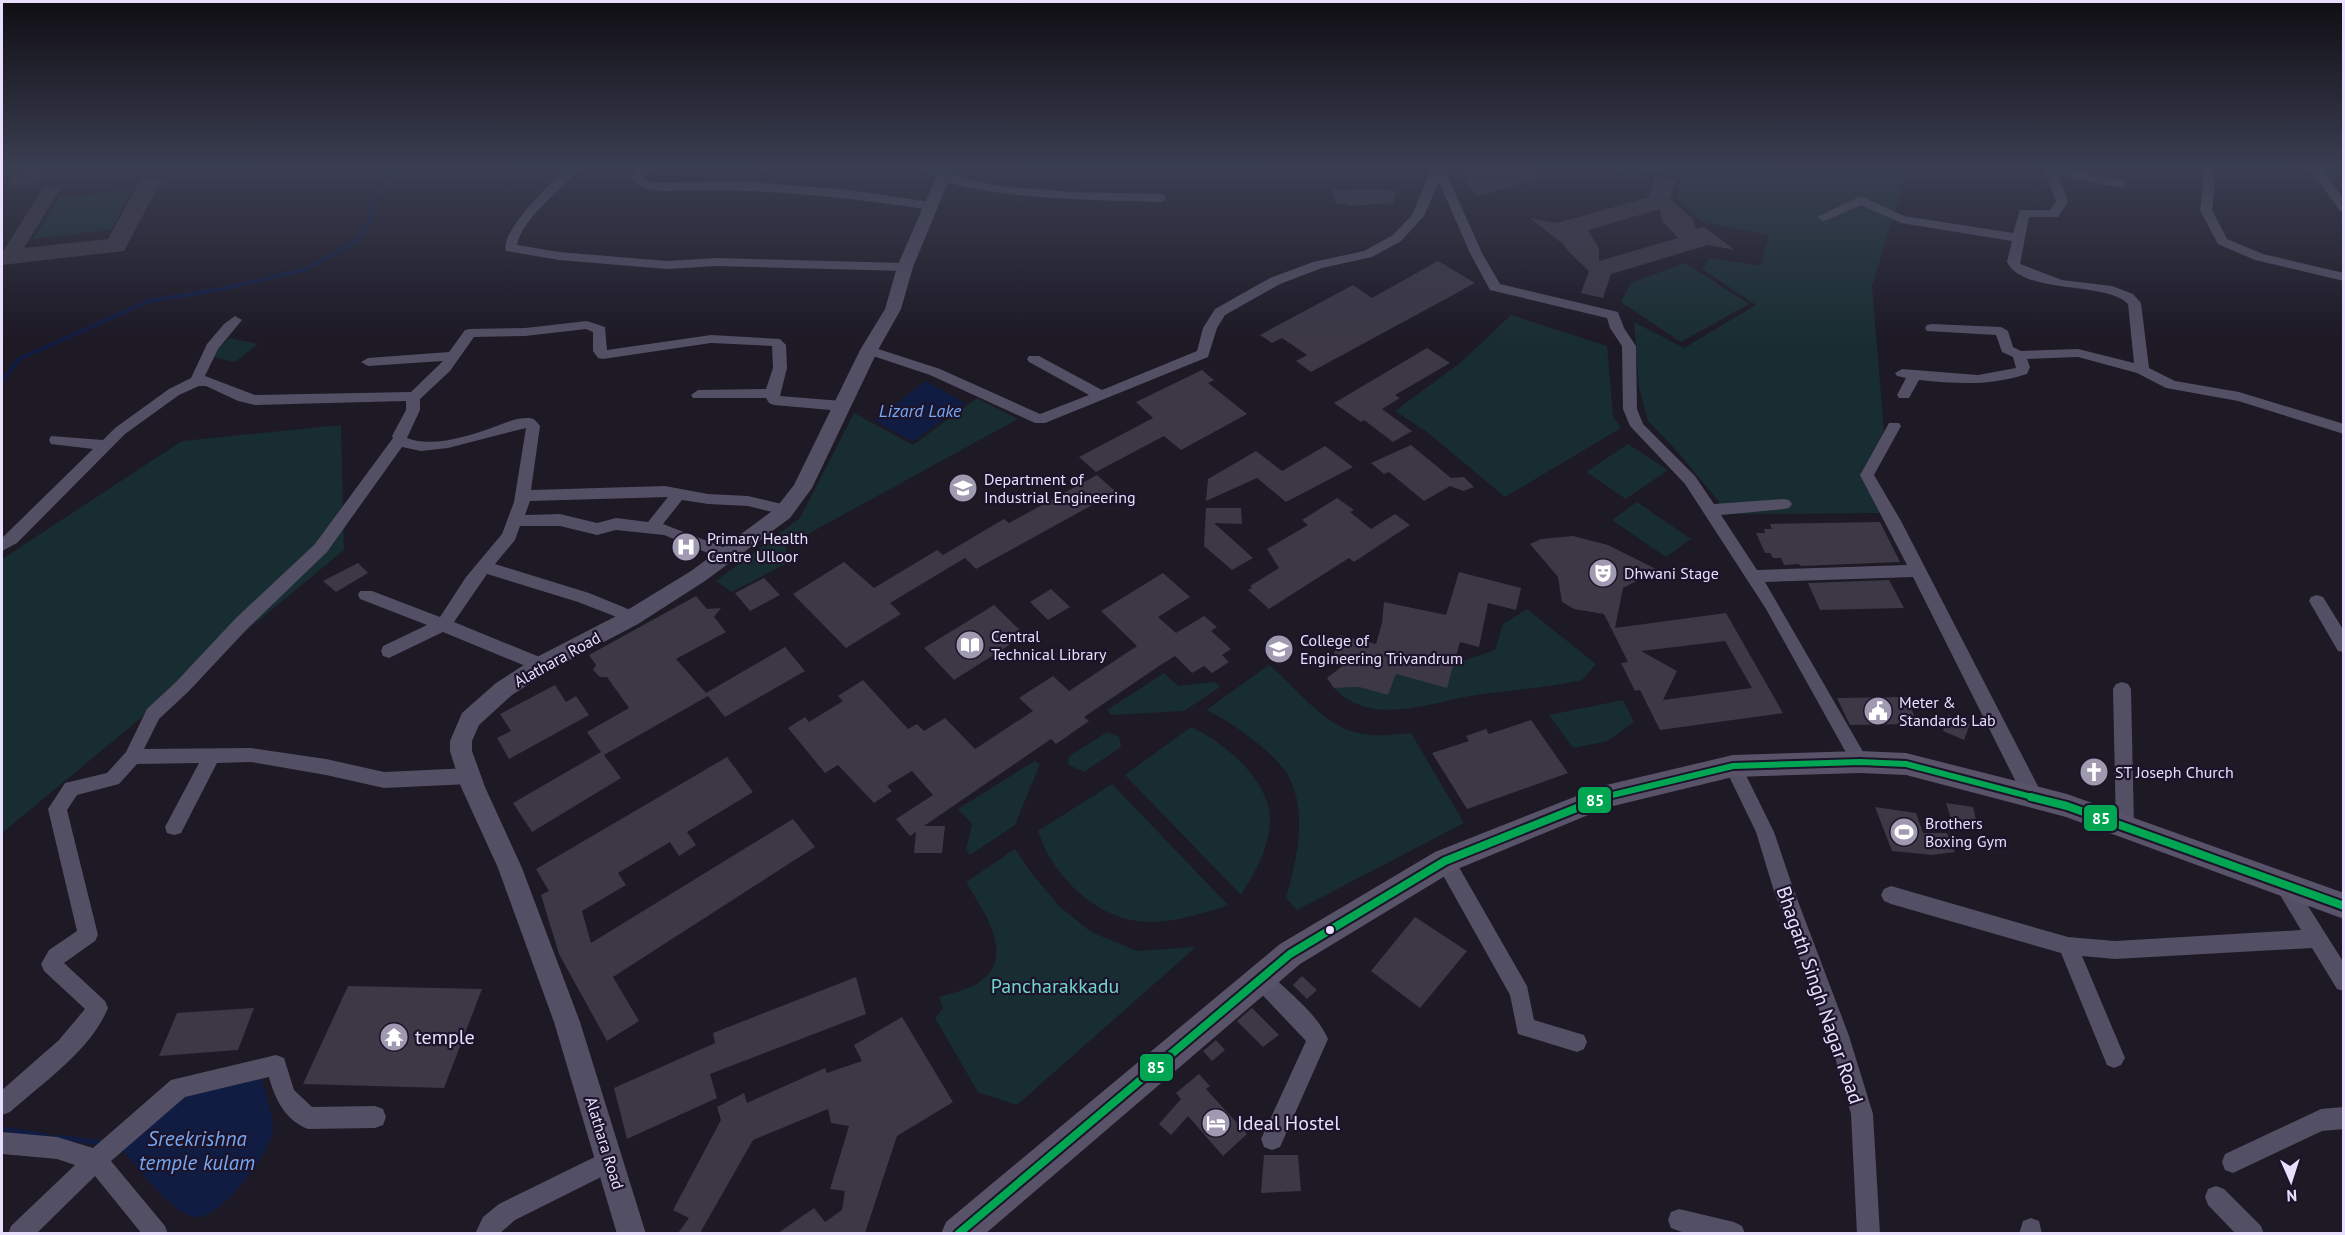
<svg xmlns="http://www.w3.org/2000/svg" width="2345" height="1235" font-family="'PT Sans',sans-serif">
	<rect width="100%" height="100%" fill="#1d1925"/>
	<!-- green -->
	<g fill="#182d31">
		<path d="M1619,168H1908L1872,286L1884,431L1861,473L1886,513L1729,514L1677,451L1648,421L1639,388L1634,322L1684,348L1756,305L1702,269L1710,258L1760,266L1769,235L1701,222L1677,199L1681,178L1645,172L1629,177Z"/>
		<path d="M131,190L111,230L33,239L59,198Z"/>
		<path d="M1685,263L1749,304L1681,342L1621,302L1631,283Z"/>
		<path d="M1511,315L1607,346L1613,416L1621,428L1505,497L1427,432L1395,411L1460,363Z"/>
		<path d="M230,338L258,344L235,362L208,356Z"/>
		<path d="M977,398L1018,419L786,546L787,563L732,592L716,581L800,518L854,413L913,445Z"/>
		<path d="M341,425L344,550L2,833V559L182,441Z"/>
		<path d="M1628,444L1668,470L1626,499L1586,472Z"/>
		<path d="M1637,502L1691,539L1666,557L1612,520Z"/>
		<path d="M1527,609L1596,664L1582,680C1547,688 1511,690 1476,695C1430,702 1372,728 1334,688L1359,687L1388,695L1396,674L1447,687L1454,664L1495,650L1503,624Z"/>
		<path d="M1269,665C1301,691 1326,732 1370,735C1383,736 1398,734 1411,733L1464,823L1297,910L1286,898C1297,859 1309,809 1286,772C1277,759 1262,746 1249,737C1235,726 1223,718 1206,710Z"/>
		<path d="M1164,673L1178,686L1215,682L1220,687L1184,711L1111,715L1107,710Z"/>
		<path d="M1623,700L1634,722L1608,741L1573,748L1549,715Z"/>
		<path d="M1191,727C1223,741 1272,782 1270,822C1269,848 1255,873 1241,895L1125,775Z"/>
		<path d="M1107,732L1119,737L1121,747L1084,772L1069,765L1068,757Z"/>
		<path d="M1035,761L1040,764L1015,825L970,855L966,850L972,824L958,809Z"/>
		<path d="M1112,784L1228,905C1199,915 1167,925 1137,921C1092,915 1051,873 1038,831Z"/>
		<path d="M1015,849L1033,875L1059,906L1091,932L1137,951L1196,947L1017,1105L978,1092L935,1018L943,1008L939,997C951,993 967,990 978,983C1018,957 983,911 966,882Z"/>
	</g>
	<!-- water -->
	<g fill="#111c43">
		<path d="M926,381L965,403L913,442L874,420Z"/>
		<path d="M260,1072C263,1084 275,1121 273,1131C269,1155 221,1218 196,1217C173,1216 134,1163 119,1146L175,1099Z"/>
	</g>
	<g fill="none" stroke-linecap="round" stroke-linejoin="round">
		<!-- stream-far1 -->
		<path stroke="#111c43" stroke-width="4" d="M2,381L19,359L149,301L222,289L307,269L353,243L370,223L371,206L396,168"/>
		<!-- stream -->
		<g stroke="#111c43" stroke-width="5">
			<path d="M2,1129L46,1136"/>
			<path d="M54,1137L98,1142"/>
		</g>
	</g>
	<!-- building -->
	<g fill="#3c3846" fill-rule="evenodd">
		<path d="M1474,168H1532L1543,177L1479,196L1463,182L1471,180L1461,172Z"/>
		<path d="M20,171H47L36,183L9,184Z"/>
		<path d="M1655,176L1675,180L1670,199L1693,219L1696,229L1704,227L1735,250L1708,245L1611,274L1603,298L1581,293L1589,271L1568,251L1561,241H1559L1530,218L1557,223L1649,197ZM1660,209L1662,221L1678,238L1599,261V248L1588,230Z"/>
		<path d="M162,179L124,251L2,265V253L43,188L62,186L24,248L108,239L140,181Z"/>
		<path d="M1378,189L1396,191L1393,203L1348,206L1347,204H1336L1332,190Z"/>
		<path d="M1438,261L1475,283L1311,372L1296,361L1307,355L1282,338L1272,343L1260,335L1353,285L1372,298Z"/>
		<path d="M1427,348L1450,363L1395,395L1400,398L1382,409L1412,431L1393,442L1364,420L1361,422L1334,403Z"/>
		<path d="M1202,370L1214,380L1208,383L1247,414L1181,450L1164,436L1096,472L1079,457L1153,418L1136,402Z"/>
		<path d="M1411,445L1451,478L1464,477L1474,487L1463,491L1450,486L1424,501L1389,472L1384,474L1371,463Z"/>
		<path d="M1325,446L1353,467L1286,502L1257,478L1206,501L1208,479L1256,451L1282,471Z"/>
		<path d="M1097,475L1116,492L976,569L965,558L890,603L901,614L846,648L793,594L844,562L874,588L937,550L943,555L1004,519L1009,523Z"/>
		<path d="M1337,498L1354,510L1350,512L1371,529L1395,514L1410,525L1354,562L1349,558L1269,609L1248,590L1252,588L1250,586L1279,568L1267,549L1308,525L1302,520Z"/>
		<path d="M1206,508H1241L1242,524L1214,523L1253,558L1232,570L1204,546Z"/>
		<path d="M1880,522L1900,562L1800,566L1799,564L1784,565L1781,558H1773L1770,553H1765L1756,533H1765L1764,529H1772L1770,524Z"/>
		<path d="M1573,536L1608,545L1658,570L1623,588L1615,628L1726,613L1783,713L1660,730L1640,690L1635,691L1621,663L1628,662L1604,614L1574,609L1562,602L1558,577L1530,544L1541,539ZM1725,641L1752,688L1663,700L1677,671L1641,651Z"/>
		<path d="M358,563L368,573L336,592L323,581Z"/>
		<path d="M1459,572L1521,588L1516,610L1488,603L1479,647L1460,642L1447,688L1396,674L1388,695L1359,687L1334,688L1327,678L1349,661L1333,657L1339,635L1376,644L1382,623L1384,602L1446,615Z"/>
		<path d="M1163,573L1190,597L1158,617L1176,633L1204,616L1217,627L1211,631L1231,649L1222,655L1229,662L1212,673L1204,666L1192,673L1175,656L1159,666L1084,717L1089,721L1056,744L1051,739L924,826H945L942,853H914L916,832L910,836L896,819L933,795L912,771L887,786L892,791L874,803L838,765L825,773L788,728L805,717L809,722L843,701L838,696L863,680L908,729L917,724L924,731L945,718L975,749L1033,711L1019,698L1053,676L1069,691L1137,646L1101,611Z"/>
		<path d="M764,578L780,595L750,611L735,593Z"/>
		<path d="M1889,580L1904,608L1820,610L1808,583Z"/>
		<path d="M1051,589L1070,607L1048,620L1030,602Z"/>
		<path d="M696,596L707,609L721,608L714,617L726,632L676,659L706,693L785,647L805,671L725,717L708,696L604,755L621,778L532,832L513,803L601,752L587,732L629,708L607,677H600L593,670L596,665L589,655Z"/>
		<path d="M994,605L1025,635L954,680L924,648Z"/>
		<path d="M555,685L566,702L576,696L589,715L509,759L497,738L511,731L500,714Z"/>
		<path d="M1906,697L1918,724L1850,725L1837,698Z"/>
		<path d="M1948,715L1970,724L1964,740L1943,731Z"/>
		<path d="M1531,720L1568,773L1467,809L1432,753L1469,741L1466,736L1486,729L1489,734Z"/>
		<path d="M727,757L753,792L687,832L696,845L679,856L670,842L618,873L626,885L582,911L591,943L793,819L815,847L613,977L639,1021L607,1041L559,954L541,895L549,891L536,869Z"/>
		<path d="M1946,803L1973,807L1978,828H1954Z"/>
		<path d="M1875,807L1916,813L1923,833H1947L1955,852L1932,855L1892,851Z"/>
		<path d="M1415,917L1467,951L1420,1008L1371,971Z"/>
		<path d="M1302,976L1317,990L1307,999L1293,985Z"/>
		<path d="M856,977L866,1014L710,1074L717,1098L627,1139L614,1088L715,1043L713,1033Z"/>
		<path d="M348,986L482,989L444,1088L303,1084Z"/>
		<path d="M254,1008L238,1050L159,1056L177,1013Z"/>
		<path d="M1252,1008L1279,1035L1263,1047L1237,1021Z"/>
		<path d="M902,1017L953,1102L897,1136L865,1233H778L814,1208L825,1222L842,1210L845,1191L830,1189L849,1126L831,1123L828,1109L753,1140L700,1233H678L689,1218L673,1210L721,1120L717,1107L744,1093L747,1103L825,1068L827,1073L862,1061L854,1045Z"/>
		<path d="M1216,1040L1225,1050L1212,1061L1203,1051Z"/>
		<path d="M1199,1074L1210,1086L1206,1089L1247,1134L1223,1156L1188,1116L1171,1135L1159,1124L1181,1099L1176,1093Z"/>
		<path d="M1264,1155H1298L1301,1191L1261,1193Z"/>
	</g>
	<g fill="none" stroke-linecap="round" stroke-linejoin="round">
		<!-- minor -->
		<g fill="#534f64" fill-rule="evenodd">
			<path d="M568,168H581C563,188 522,218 517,245L559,252L667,261L717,258L905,263L911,267L905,271L717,266L667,269L559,260L506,251C499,232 553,180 568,168Z"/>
			<path d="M640,168H653L644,178L651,183L751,182L849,190L931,202L937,206L931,210C851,198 772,189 691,190C670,190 646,196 631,178Z"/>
			<path d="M921,168H937L978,182L1009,187L1074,192L1161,194L1167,198L1161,202C1112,200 954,201 921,168Z"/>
			<path d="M1432,168H1444L1482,253L1500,284L1618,312L1624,328L1636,346L1637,409L1643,424L1695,476L1714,504L1784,499L1789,500L1792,504L1789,508L1784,509L1721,515L1757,570L1907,565L1860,475L1889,423H1899L1901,426L1874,475L1901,521L2042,794L2044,800L2042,806L2035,808L2028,806L1913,577L1765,582L1869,762L1866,767L1860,770L1854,767L1766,609L1685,484L1630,426L1623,409L1622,346L1610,328L1607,318L1490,290L1470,253L1439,182L1424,216L1401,241L1372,257L1322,268L1280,284L1225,315L1217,328L1208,357L1045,423H1035L930,375L864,353L862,350L869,346L940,369L1040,414L1089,395L1029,362L1027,359L1029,356H1039L1102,390L1197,351L1203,328L1215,309L1270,278L1313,262L1364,251L1393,235L1412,215Z"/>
			<path d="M2044,168H2058L2121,180L2127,184L2121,188L2058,175L2068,202L2058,217H2029L2020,264L2062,280L2112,286L2133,294L2141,303L2149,368L2175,381L2239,392L2344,424V434L2238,401L2166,388L2137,373L2078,357L2027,359L2030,367L2027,374C1991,386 1957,384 1919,380L1909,398H1899L1897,395L1906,378L1897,376L1895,373L1902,369L1978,375L2016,368L2013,357L2002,352L1996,335L1927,331L1925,328L1927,325L1932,324L2001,327L2008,331L2013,347L2021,351L2078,349L2134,363L2128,304C2107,281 2023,295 2007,262L2012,241L1901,223L1861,205L1827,220L1823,221L1817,217L1861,196L1904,216L2013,233L2020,210H2050L2056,202Z"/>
			<path d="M2201,168H2213L2215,185L2212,210L2227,239L2263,254L2344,273V281L2255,260L2218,244L2200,210L2203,185Z"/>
			<path d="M2309,168H2321L2344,199V212L2340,211Z"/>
			<path d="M235,316L242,320L218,349L205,376L255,395L411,392L443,361L368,366L361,362L368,358L449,352L465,330L470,329L525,328L587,321L605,327L607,350L711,335L780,339L786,345L787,368L780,396L842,401L849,406L842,411L774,405L769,403L766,398H693L691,395L698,390L766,389L773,368L772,346L711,343L603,359L598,358L593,351V332L586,329L525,336L474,337L450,371L420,399V410L407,438C432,448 470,436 494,427C505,423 517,417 530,418C535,419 537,422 540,426L531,490L665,486L708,494L748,496L790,506L793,510L790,514L785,515L748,506L708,504L682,500L663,524L733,551L735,555L733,559L727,561L664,535L616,530L597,535L560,526H520L515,540L495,564L589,593L638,613L640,617L638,621L632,623L578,602L487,574L454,622L547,660L550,665L547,670L541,672L535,670L443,632L389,658L383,656L381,651L383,646L427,625L360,599L358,595L360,591H372L440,617L466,577L502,534L514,502L526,428L448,448L421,451L402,447L327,552L248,628L188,692L159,719L144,749L251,748L326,759L384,772L470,768L476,771L479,776L476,781L470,784L384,788L326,775L251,762L217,763L181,833L174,835L167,833L165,827L199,763L137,764L119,784L77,795L67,810L98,935L95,941L64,963L105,1001L108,1008C90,1051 44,1082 10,1112L2,1115V1090L59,1040L85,1009L44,971L41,964L49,950L77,931L48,809L65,783L107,773L126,752L147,709L176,682L236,618L315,544L393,438L392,436L406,410V401L255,405L238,401L206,386H199L179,395L125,434L17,543L2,551V538L93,449L51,444L49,440L51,436L103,440L115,428L169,389L191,378L207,344L224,324ZM668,497L648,522L616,518L597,523L560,514L525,515L530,501Z"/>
			<path d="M2317,595L2323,597L2344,631V652L2338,651L2309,601L2311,597Z"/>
			<path d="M2122,682L2128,684L2131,689L2134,827L2132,833L2125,835L2118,833L2116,827L2113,689L2116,684Z"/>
			<path d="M1733,758L1739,761L1774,832L1793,888L1849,1036L1873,1114L1880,1234H1857L1851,1114L1829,1036L1773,888L1756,832L1724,766L1727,761Z"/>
			<path d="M1445,853L1452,855L1527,986L1534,1020L1584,1035L1587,1042L1584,1049L1577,1052L1518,1034L1510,995L1435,861L1438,855Z"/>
			<path d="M2284,876L2291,879L2344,963V991L2337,989L2312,948L2115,959L2082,956L2125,1058L2121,1065L2114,1068L2107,1065L2061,953L1891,904L1884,901L1881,895L1884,889L1891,886L2068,937L2115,941L2301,930L2274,885L2277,879Z"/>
			<path d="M1260,968L1267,971C1287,991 1317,1013 1328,1039L1280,1147L1272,1150L1264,1147L1261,1139L1306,1041L1253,985L1250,978L1253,971Z"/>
			<path d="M276,1055L284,1058L294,1090L312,1107L375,1106L383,1109L386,1117L383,1125L375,1128L308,1129C285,1120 275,1099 269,1077L185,1097L111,1161L165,1226L168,1234H142L95,1176L36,1234H8L11,1226L75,1165L57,1159L2,1154V1132L57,1137L93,1148L171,1080Z"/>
			<path d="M2344,1107V1129L2322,1131L2233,1173L2225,1170L2222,1162L2225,1154L2321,1109Z"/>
			<path d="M611,1149L619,1152L622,1160L619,1168L515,1220L499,1234H475L483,1217L499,1204Z"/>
			<path d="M2216,1186L2224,1189L2261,1226L2264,1234H2236L2208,1205L2205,1197L2208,1189Z"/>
			<path d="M1679,1209L1734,1222L1742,1226L1745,1234H1687L1671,1228L1668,1220L1671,1212Z"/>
			<path d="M2031,1218L2039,1221L2042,1234H2019L2023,1221Z"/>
		</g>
		<!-- tertiary -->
		<path fill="#534f64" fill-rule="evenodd" d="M940,168H954L913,267L901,309L878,350L812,488L790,518L705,581L638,624L549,671L512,695L479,725L472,741V751L485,787L522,868L580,1022L646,1234H617L554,1022L498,868L461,787L450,751V741L462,713L496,683L533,659L624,612L691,571L776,508L794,485L860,350L885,309L897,267Z"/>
		<!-- secondary -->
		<path fill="#585369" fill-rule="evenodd" d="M1860,751L1906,753L2067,794L2344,893V919L2066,817L1906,775L1860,773L1733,777L1605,808L1455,870L1300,964L985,1234H941L946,1222L1280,944L1435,852L1602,786L1733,755Z"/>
		<!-- bus-1-far1 casing -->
		<g stroke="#1b142a" stroke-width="10">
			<path id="bus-1-far1" d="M1600,798L1733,766L1860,762L1906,764L2036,798"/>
		</g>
		<!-- bus-1 casing -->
		<g stroke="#1b142a" stroke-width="12">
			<g id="bus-1">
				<path d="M2031,797L2067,806L2344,906"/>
				<path d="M958,1234L1290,954L1445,861L1604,797"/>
			</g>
		</g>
		<!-- bus-1-far1 -->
		<use href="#bus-1-far1" stroke="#00a651" stroke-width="6"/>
		<!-- bus-1 -->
		<use href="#bus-1" stroke="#00a651" stroke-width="8"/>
	</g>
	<!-- sky -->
	<linearGradient id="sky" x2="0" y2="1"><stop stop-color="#100e14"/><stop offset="0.49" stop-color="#3a3e51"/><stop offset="1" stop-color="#3a3e51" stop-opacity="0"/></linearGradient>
	<rect width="2345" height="341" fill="url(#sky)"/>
	<!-- icons -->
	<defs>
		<g id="university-disc" transform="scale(1.5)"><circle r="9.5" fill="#a09ab1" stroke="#1b142a"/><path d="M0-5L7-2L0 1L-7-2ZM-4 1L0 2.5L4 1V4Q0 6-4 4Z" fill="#fff"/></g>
		<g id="hospital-disc" transform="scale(1.5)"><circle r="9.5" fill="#a09ab1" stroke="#1b142a"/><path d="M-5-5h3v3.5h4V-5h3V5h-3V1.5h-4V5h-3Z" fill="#fff"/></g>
		<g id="theatre-disc" transform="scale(1.5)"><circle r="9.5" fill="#a09ab1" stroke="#1b142a"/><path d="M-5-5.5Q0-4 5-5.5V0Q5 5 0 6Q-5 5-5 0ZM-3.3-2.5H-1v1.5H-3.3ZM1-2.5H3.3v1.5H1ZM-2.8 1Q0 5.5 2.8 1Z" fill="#fff"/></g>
		<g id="library-disc" transform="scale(1.5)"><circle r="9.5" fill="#a09ab1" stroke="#1b142a"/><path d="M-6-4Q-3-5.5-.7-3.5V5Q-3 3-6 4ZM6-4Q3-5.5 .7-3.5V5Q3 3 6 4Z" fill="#fff"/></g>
		<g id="civic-disc" transform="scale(1.5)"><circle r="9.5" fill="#a09ab1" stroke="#1b142a"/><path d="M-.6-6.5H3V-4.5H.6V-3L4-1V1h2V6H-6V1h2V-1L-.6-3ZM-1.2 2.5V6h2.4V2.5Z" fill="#fff"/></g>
		<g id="church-disc" transform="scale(1.5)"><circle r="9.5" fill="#a09ab1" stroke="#1b142a"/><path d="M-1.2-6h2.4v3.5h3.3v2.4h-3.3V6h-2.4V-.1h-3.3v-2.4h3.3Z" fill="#fff"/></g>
		<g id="stadium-disc" transform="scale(1.5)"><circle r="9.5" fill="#a09ab1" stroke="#1b142a"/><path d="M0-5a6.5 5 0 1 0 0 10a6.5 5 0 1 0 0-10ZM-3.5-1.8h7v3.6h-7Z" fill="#fff"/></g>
		<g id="temple-disc" transform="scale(1.5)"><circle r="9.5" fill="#a09ab1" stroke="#1b142a"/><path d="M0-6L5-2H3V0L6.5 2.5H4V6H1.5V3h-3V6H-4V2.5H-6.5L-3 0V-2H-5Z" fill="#fff"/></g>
		<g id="hotel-disc" transform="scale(1.5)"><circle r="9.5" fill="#a09ab1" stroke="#1b142a"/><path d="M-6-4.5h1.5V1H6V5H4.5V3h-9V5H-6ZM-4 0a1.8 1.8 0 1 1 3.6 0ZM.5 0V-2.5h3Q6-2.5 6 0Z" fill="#fff"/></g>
	</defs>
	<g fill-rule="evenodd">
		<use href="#university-disc" x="963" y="488"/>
		<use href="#hospital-disc" x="686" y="547"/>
		<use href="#theatre-disc" x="1603" y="573"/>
		<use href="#library-disc" x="970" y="645"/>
		<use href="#university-disc" x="1279" y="649"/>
		<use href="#civic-disc" x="1878" y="711"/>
		<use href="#church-disc" x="2094" y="772"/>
		<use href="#stadium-disc" x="1904" y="832"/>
		<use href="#temple-disc" x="394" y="1037"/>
		<use href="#hotel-disc" x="1216" y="1123"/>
	</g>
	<!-- markers -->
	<circle fill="#e7dffc" stroke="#1b142a" stroke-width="2" cx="1330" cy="930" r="5"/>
	<g text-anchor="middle" stroke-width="4.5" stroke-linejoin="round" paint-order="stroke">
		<!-- poi labels -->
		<g font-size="16" fill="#e7dffc" stroke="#1b142a" text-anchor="start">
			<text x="984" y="485">Department of<tspan x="984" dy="18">Industrial Engineering</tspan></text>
			<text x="707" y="544">Primary Health<tspan x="707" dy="18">Centre Ulloor</tspan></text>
			<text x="1624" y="579">Dhwani Stage</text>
			<text x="991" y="642">Central<tspan x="991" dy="18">Technical Library</tspan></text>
			<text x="1300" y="646">College of<tspan x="1300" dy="18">Engineering Trivandrum</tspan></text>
			<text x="1899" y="708">Meter &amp;<tspan x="1899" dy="18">Standards Lab</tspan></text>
			<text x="2115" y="778">ST Joseph Church</text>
			<text x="1925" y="829">Brothers<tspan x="1925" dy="18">Boxing Gym</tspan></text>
		</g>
		<!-- street labels -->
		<g font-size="16" fill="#e7dffc" stroke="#1b142a">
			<text transform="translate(557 659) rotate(-29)" y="6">Alathara Road</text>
			<text transform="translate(605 1143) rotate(73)" y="6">Alathara Road</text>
		</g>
		<!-- water labels -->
		<g font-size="18" font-style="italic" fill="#77a7f2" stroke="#1b142a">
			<text x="920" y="417">Lizard Lake</text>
		</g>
		<!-- near-park labels -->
		<g font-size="20" fill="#70d7cd" stroke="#1b142a">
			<text x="1055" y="993">Pancharakkadu</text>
		</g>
		<!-- near-street labels -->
		<g font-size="20" fill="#e7dffc" stroke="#1b142a">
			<text transform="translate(1820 995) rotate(71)" y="7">Bhagath Singh Nagar Road</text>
		</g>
		<!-- near-poi labels -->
		<g font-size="20" fill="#e7dffc" stroke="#1b142a" text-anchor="start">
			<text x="415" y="1044">temple</text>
			<text x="1237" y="1130">Ideal Hostel</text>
		</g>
		<!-- near-water labels -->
		<g font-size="21" font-style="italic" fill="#77a7f2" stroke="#1b142a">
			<text x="197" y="1146">Sreekrishna<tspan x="197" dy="24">temple kulam</tspan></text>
		</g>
	</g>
	<g stroke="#1b142a" stroke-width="2">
		<rect x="1577" y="786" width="35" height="28" rx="6" fill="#00a651"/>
		<rect x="2083" y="804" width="35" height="28" rx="6" fill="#00a651"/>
		<rect x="1139" y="1053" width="35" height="29" rx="6" fill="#00a651"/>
	</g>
	<g font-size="16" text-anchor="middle" font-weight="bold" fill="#fff">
		<text x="1595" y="806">85</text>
		<text x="2101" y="824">85</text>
		<text x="1156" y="1073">85</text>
	</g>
	<!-- border -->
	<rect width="2345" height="1235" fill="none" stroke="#e7dffc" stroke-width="6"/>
	<!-- north arrow -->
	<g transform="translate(2291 1181) rotate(177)" stroke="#1b142a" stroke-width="4.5" paint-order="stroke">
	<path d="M0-4.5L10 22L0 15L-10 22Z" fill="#e7dffc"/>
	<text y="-9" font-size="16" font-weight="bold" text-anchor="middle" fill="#e7dffc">N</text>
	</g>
</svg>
